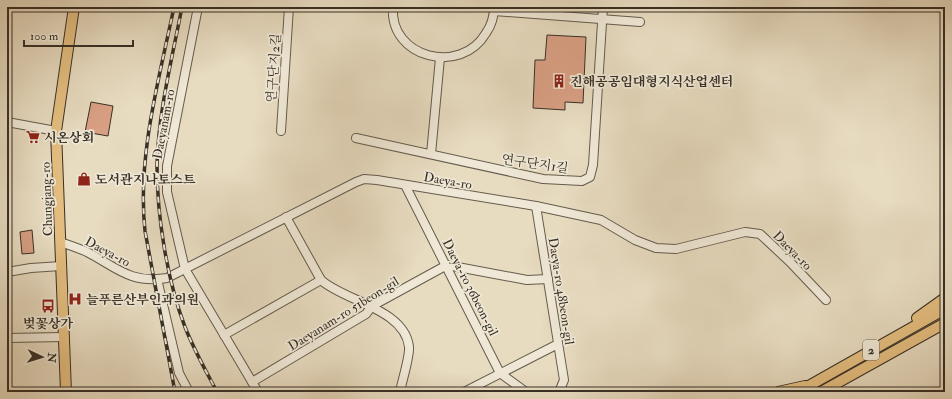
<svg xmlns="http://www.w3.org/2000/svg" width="952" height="399" font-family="'IM FELL Double Pica','Noto Serif KR',serif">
	<rect width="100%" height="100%" fill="#e7dbc0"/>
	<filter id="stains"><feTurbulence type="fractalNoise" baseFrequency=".005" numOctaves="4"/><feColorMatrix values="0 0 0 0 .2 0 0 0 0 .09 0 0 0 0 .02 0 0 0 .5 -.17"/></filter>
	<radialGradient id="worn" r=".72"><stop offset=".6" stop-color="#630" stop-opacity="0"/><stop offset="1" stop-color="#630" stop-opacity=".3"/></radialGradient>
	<!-- building -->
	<g fill="#d89f83" stroke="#383026">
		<path d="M547,35L586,37L583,103L565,102V110L533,108L535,60H545Z"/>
		<path d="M91,102L113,106L108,136L85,132Z"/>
		<path d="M32,230L34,253L22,254L20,232Z"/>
	</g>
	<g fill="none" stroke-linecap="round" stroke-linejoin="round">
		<!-- minor casing -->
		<g stroke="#645b4c" stroke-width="10">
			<g id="minor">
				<path d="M198,7L167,166V192L185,269L258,392"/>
				<path d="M393,7C389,58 461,76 486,33C491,26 494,16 494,7"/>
				<path d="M494,11L640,22"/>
				<path d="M7,122L56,131"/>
				<path d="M281,131L289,7"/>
				<path d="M356,138L543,179L582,181L590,177L593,165L603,7"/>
				<path d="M431,154L440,58"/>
				<path d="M405,185L500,373L526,392"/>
				<path d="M536,206L564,380L559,392"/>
				<path d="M286,217L321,280C344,301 405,309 409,347C410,356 402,381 400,392"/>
				<path d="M60,242C69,245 78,248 87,252C116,267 130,284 167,278L356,182L364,179L377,180L536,206L601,220L635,240L656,248L676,249L745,232L760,234L790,262L826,300"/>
				<path d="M7,272L31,268L61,266"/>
				<path d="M157,279L179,373L189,392"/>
				<path d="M224,335L321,280"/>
				<path d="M7,338L64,337"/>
				<path d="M252,382L366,314L372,306L447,265L527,280L548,279"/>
				<path d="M464,392L558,344"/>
			</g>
		</g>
		<!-- major casing -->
		<g stroke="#383026" stroke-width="12">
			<g id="major">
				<path d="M944,7L945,10"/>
				<path d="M917,318L945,298"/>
				<path d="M66,392L56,131L74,7"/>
				<path d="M778,392L805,386"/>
				<path d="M798,392L945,309"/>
				<path d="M821,392L945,323"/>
			</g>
		</g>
		<!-- minor -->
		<use href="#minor" stroke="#efe8d6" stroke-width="8"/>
		<!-- major -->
		<use href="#major" stroke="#e4be80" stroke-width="10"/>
		<!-- rail casing -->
		<g stroke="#383026" stroke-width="3.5">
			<g id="rail">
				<path d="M174,7C159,80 137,156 145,231L175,392"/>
				<path d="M182,7C172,59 158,113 157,166C157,216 167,280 185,327C194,350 206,371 217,392"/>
			</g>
		</g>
		<!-- rail -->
		<use href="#rail" stroke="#efe8d6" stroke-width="2" stroke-dasharray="6" stroke-linecap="butt"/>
	</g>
	<!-- icons -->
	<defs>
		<g id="building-bare" transform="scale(1.08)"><path d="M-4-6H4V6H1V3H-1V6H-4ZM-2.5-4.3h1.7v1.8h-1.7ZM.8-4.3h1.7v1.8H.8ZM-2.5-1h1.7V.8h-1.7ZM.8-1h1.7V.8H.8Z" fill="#8f2418" stroke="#efe8d6" stroke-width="2.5" paint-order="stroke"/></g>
		<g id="supermarket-bare" transform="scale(1.08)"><path d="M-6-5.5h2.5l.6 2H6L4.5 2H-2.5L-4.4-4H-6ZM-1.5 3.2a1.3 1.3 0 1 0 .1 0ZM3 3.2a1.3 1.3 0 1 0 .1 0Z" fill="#8f2418" stroke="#efe8d6" stroke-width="2.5" paint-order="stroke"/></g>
		<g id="shop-bare" transform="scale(1.08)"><path d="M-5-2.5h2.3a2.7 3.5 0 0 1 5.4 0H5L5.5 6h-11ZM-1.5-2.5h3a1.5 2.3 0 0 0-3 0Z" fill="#8f2418" stroke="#efe8d6" stroke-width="2.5" paint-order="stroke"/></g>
		<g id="hospital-bare" transform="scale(1.08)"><path d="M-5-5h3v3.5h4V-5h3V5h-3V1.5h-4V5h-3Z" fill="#8f2418" stroke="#efe8d6" stroke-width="2.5" paint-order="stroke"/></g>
		<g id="bus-bare" transform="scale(1.08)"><path d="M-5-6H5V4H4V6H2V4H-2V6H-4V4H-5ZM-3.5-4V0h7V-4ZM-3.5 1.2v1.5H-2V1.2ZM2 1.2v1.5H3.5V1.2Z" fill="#8f2418" stroke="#efe8d6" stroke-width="2.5" paint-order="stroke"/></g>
	</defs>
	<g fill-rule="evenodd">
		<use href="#building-bare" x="559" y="81"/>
		<use href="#supermarket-bare" x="33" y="137"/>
		<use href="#shop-bare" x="84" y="179"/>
		<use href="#hospital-bare" x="75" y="299"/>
		<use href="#bus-bare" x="48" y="306"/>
	</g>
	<g text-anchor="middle" stroke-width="3.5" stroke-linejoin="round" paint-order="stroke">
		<!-- shield labels -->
		<rect fill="#efe8d6" stroke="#6f675b" stroke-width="1" x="863" y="340" width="16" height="20" rx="3"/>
		<g font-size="12" font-weight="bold" fill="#383026">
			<text x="871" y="354">2</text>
		</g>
		<!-- street labels -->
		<g font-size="13" fill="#383026" stroke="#efe8d6">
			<text transform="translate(273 68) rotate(-86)" y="5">연구단지2길</text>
			<text transform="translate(163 124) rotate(-79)" y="5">Daeyanam-ro</text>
			<text transform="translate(535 163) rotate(8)" y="5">연구단지1길</text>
			<text transform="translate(448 180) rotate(10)" y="5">Daeya-ro</text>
			<text transform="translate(46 199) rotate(-92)" y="5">Chungjang-ro</text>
			<text transform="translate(793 250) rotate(45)" y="5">Daeya-ro</text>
			<text transform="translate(108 251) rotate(28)" y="5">Daeya-ro</text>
			<text transform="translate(471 287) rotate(63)" y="5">Daeya-ro 36beon-gil</text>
			<text transform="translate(562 291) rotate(81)" y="5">Daeya-ro 48beon-gil</text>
			<text transform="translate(343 313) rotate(-32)" y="5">Daeyanam-ro 51beon-gil</text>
		</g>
		<!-- poi labels -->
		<g font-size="13" font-weight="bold" fill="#383026" stroke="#efe8d6" text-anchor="start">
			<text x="570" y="86">진해공공임대형지식산업센터</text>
			<text x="44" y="142">시온상회</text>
			<text x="95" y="184">도서관지나토스트</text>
			<text x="86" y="304">늘푸른산부인과의원</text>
			<text x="48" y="328" text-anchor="middle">벚꽃상가</text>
		</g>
	</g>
	<!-- margin -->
	<rect width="952" height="399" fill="none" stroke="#e7dbc0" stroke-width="24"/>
	<rect x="8" y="8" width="936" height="383" fill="none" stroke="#383026" stroke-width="2"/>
	<rect x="12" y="12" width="928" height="375" fill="none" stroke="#383026"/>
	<!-- north arrow -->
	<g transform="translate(42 357) rotate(94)" stroke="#efe8d6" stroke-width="3" paint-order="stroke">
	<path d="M0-3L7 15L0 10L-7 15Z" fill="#383026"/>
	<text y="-6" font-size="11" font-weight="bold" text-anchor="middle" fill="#383026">N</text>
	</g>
	<!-- scale -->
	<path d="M24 40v6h109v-6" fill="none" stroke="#383026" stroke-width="2"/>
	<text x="30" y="40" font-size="12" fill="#383026" stroke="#efe8d6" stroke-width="3" paint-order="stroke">100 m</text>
	<rect width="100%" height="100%" filter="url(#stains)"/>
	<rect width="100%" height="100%" fill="url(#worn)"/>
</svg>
